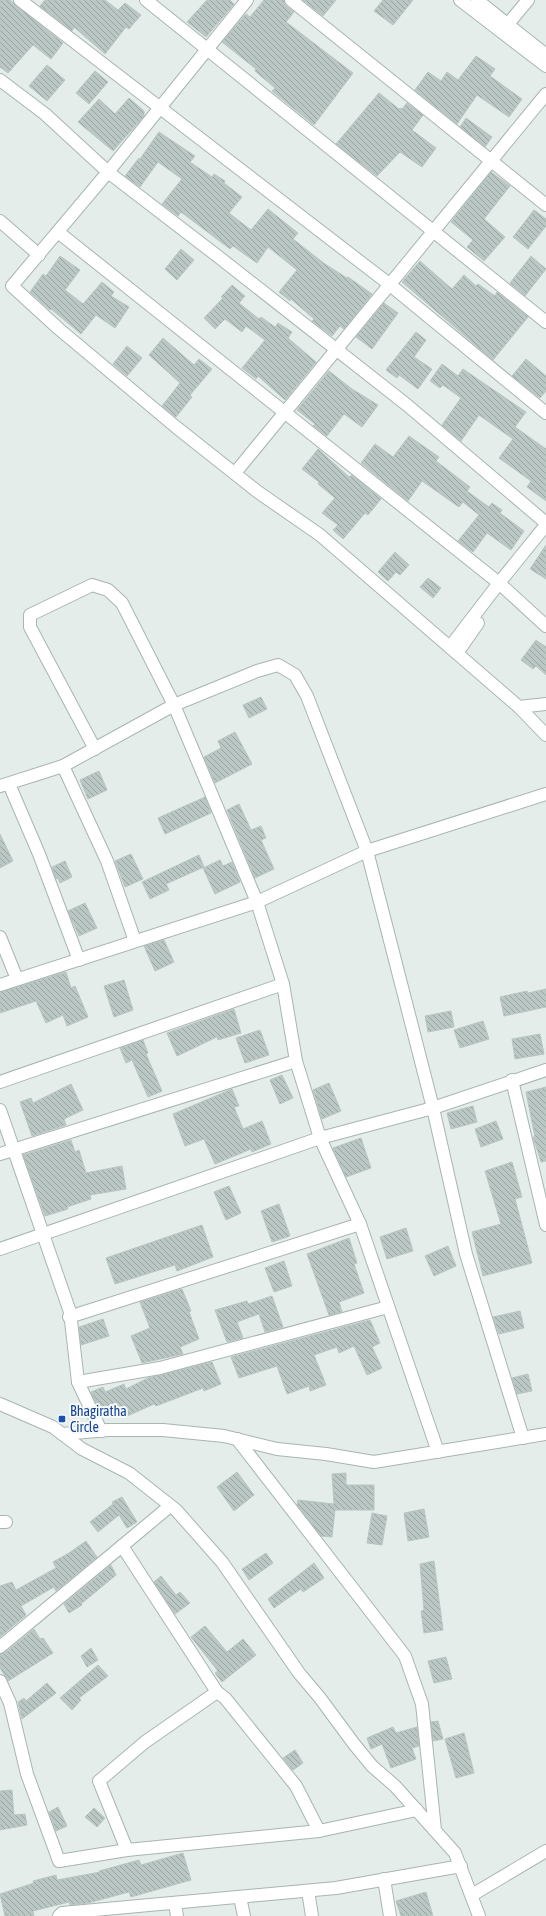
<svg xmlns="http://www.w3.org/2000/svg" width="546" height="1916" font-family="'Asap Condensed',sans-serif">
	<defs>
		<pattern id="building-back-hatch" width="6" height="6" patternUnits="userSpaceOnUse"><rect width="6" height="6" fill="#bac7c4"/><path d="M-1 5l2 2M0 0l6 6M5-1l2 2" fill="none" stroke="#97a3a0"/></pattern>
	</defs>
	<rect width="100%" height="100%" fill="#e5edea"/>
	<!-- building -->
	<g fill="url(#building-back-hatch)" stroke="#b8c6c2">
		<path d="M0,0H10L63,43L51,59L33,45L8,73L0,67Z"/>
		<path d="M45,0H105L118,10L125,3L141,15L129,29L126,27L105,54L74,27L72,31L40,6Z"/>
		<path d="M207,0H230L234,4L206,37L187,22Z"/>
		<path d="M264,0H284L286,6L294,12L286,22L353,73L314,125L272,91L275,88L255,71L256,69L222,42L246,14L250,17Z"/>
		<path d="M303,0H336L323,16Z"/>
		<path d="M383,0H413L393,25L374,11Z"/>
		<path d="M476,56L495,69L490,76L522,99L509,117L477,95L457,124L415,90L428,72L441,81L447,72L458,80Z"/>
		<path d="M47,65L65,80L47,101L29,86Z"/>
		<path d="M95,71L108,82L89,104L76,93Z"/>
		<path d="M379,93L399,109L401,108L402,109L407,103L423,115L412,130L436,148L422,167L400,152L377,176L336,144Z"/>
		<path d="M129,98L144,111V116L113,151L78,122L99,99L115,114Z"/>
		<path d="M466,118L492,137L485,147L460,127Z"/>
		<path d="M159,132L195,156L190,162L212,177L214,174L225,181L224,183L242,197L229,213L251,230L268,209L298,233L293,239L325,264L347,278L348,277L372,294L344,329L340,326L332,336L312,321L314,319L291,299L290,301L279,292L297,270L268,247L257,263L233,246L230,249L181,212L178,216L162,204L182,179L158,162L140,187L125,176L139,158L140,159Z"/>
		<path d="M491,172L510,186L484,219L505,237L484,261L467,247L473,240L451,222Z"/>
		<path d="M534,210L546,219V226L528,249L513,237Z"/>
		<path d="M181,249L194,260L177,280L165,269Z"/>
		<path d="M60,256L80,270L65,290L83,304L102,282L114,292L111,296L129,307L115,328L96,315L81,334L51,309L50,310L30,292L43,274L46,276Z"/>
		<path d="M531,256L546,269L525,296L510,283Z"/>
		<path d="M420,261L452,289L464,275L476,286L478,284L495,296L497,292L528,317L493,360L402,282Z"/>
		<path d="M232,285L245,296L239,303L259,319L261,317L275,327L278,323L292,332L288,338L316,362L285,400L258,376L256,379L242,368L265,340L246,326L242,332L225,319L215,329L204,318L223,298L221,297Z"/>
		<path d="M384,303L398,313L372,349L356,337Z"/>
		<path d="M416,332L426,340L414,357L432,369L418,389L399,375L397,378L386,370Z"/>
		<path d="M163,338L194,365L199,359L212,369L190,395L192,397L176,417L162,406L180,383L149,355Z"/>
		<path d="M127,346L142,358L127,376L113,364Z"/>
		<path d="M526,359L546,376V391L540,398L512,376Z"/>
		<path d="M442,364L458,376L463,369L526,412L515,427L546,449V501L527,487L531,481L499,458L513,439L479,415L461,441L442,425L461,398L443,385L440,388L430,381Z"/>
		<path d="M329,371L352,389L378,405L362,427L344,414L327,436L313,426L315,424L297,410Z"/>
		<path d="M409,436L439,457L436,461L470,487L467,491L489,507L492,503L502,510L500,513L524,531L511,550L487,533L473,552L458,541L479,515L463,502L459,507L422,481L408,501L361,463L375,444L393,457Z"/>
		<path d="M318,449L349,477L352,475L381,499L368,515L365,513L343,539L333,530L338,525L322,513L335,498L318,484L319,482L302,469Z"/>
		<path d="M546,545V579L530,569Z"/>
		<path d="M395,552L409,565L400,575L396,572L388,581L378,572Z"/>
		<path d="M428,578L441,588L433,598L420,587Z"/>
		<path d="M536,640L546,647V675L536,666L533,669L521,660Z"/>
		<path d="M261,697L267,709L249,718L243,705Z"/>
		<path d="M235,732L252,764L215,783L204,757L221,748L218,741Z"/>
		<path d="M99,771L107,790L88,799L80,780Z"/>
		<path d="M205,797L211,813L165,834L158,818Z"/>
		<path d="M239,804L251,830L261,826L266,838L261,840L274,869L255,878L227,810Z"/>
		<path d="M0,834L13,861L0,868Z"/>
		<path d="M131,854L143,879L125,887L115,861Z"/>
		<path d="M199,855L204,867L166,884L169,890L150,899L142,882Z"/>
		<path d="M220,860L223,866L232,862L240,882L215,894L203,868Z"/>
		<path d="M65,861L72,877L60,883L58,878L56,879L52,867Z"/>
		<path d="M85,903L97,928L79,936L68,911Z"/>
		<path d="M164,940L174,962L155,971L144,946Z"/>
		<path d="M66,972L71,988L75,986L88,1017L67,1026L63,1015L46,1023L36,1001L0,1013V992Z"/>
		<path d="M124,980L133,1010L114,1017L104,986Z"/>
		<path d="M546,989V1007L504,1016L500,997L527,991L528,993Z"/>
		<path d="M234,1009L241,1033L218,1040L217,1037L177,1056L167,1033Z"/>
		<path d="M451,1011L454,1027L428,1032L425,1016Z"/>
		<path d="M483,1021L489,1039L460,1048L454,1030Z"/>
		<path d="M260,1030L269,1055L245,1063L236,1038Z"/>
		<path d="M540,1034L544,1054L515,1059L512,1039Z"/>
		<path d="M143,1040L148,1053L146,1054L162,1091L148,1097L132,1060L126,1063L120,1048Z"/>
		<path d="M282,1075L293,1098L280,1104L270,1080Z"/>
		<path d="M329,1083L341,1111L322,1119L313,1090Z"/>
		<path d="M71,1084L83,1110L64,1119L66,1125L32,1136L20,1102L31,1098L33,1103Z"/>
		<path d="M546,1087V1161L541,1162L533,1137H535L526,1092Z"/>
		<path d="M232,1089L239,1106L234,1107L243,1129L262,1121L271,1144L252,1152L251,1149L215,1164L204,1139L185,1146L173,1114Z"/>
		<path d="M473,1106L477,1122L451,1129L447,1113Z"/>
		<path d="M496,1121L503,1139L481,1147L475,1129Z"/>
		<path d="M361,1138L371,1168L346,1177L333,1148Z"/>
		<path d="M71,1140L75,1152L79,1150L86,1173L122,1166L126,1189L90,1195L91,1199L67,1207L68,1209L45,1216L23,1155Z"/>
		<path d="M512,1162L522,1197L515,1199L532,1263L483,1276L472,1232L501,1224L485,1171Z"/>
		<path d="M229,1186L241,1213L226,1220L214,1192Z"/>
		<path d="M279,1204L290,1236L272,1242L261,1211Z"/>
		<path d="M202,1225L213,1257L177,1271L175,1265L115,1284L106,1258Z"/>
		<path d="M406,1228L413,1251L387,1259L380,1237Z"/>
		<path d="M349,1238L357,1263L354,1264L364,1293L339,1302L342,1312L329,1315L307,1254Z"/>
		<path d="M448,1246L456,1266L434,1276L425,1256Z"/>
		<path d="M284,1261L292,1286L274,1292L265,1268Z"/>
		<path d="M182,1289L191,1311L189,1312L199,1339L180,1347L183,1354L142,1363L131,1336L150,1328L140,1302Z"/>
		<path d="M272,1296L283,1327L265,1332L259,1314L237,1322L243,1338L227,1342L215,1310L247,1301L248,1304Z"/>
		<path d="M520,1311L524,1328L499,1334L493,1317Z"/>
		<path d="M103,1319L109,1336L81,1345L79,1327Z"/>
		<path d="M370,1320L380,1343L372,1347L382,1368L367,1375L354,1346L339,1353L337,1347L314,1355L326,1385L310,1391L309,1386L287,1394L277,1366L239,1378L231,1357Z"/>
		<path d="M212,1362L221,1384L204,1391L203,1388L156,1406L154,1404L123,1418L119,1409L102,1416L91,1392L103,1387L105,1392L124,1384L126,1389L148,1378Z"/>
		<path d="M528,1374L532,1391L517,1394L512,1378Z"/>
		<path d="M237,1472L254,1495L234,1511L217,1487Z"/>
		<path d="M346,1473V1485H374V1510H335L332,1537L321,1536L297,1505L298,1500L334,1504L332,1474Z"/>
		<path d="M122,1497L137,1522L127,1528L119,1515L98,1532L90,1522L113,1504L112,1502Z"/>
		<path d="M424,1509L429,1537L408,1541L404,1513Z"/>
		<path d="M372,1513L387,1516L382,1545L367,1543Z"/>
		<path d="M86,1541L97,1557L56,1591L54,1587L21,1606L26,1615L0,1637V1586L12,1582L16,1590L56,1568L53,1562L69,1553Z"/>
		<path d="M266,1553L273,1563L249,1580L242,1569Z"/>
		<path d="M434,1561L443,1630L424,1633L421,1611L424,1610L420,1564Z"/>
		<path d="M314,1563L324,1578L303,1592L301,1589L274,1608L268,1599Z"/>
		<path d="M111,1565L116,1575L81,1604L82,1605L69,1613L64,1604Z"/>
		<path d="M161,1576L176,1595L180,1592L190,1603L175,1614L154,1582Z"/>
		<path d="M205,1626L227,1652L243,1639L256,1655L222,1682L215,1673L218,1671L191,1637Z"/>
		<path d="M34,1629L40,1639L43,1638L53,1653L8,1681L0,1668V1654L5,1653Z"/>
		<path d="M91,1648L98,1660L87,1667L81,1656Z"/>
		<path d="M446,1657L452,1679L434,1683L428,1661Z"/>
		<path d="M98,1665L108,1676L79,1698L81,1700L72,1710L60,1698Z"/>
		<path d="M47,1683L56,1693L22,1719L18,1702L24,1698L26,1701Z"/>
		<path d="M438,1721L443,1739L433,1741L431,1722Z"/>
		<path d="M393,1727L396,1733L417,1727L419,1746L412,1748L416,1759L391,1768L382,1744L371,1749L367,1738Z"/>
		<path d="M464,1733L474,1773L456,1778L445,1739Z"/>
		<path d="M295,1750L303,1763L293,1770L283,1758Z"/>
		<path d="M12,1790L14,1815L25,1814L27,1825L0,1830V1791Z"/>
		<path d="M58,1807L67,1826L56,1831L49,1812Z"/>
		<path d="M94,1808L105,1818L97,1827L85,1817Z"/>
		<path d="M183,1853L191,1880L131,1897L129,1892L88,1903L70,1905L69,1902L33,1911L34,1916H5L0,1894L34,1883L33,1881L56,1875L57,1880L100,1872L99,1871L139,1860L141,1865Z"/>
		<path d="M426,1892L433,1916H401L396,1901Z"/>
	</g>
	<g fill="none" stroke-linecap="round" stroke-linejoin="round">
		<!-- minor casing -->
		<g stroke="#a8b5b2" stroke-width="14">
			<g id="minor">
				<path d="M20,0L389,284L546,413"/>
				<path d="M146,0L546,322"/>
				<path d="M247,0L108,172L12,286L59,329L176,427L258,492L320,535L519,707L546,704"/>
				<path d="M291,0L546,205"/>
				<path d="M460,0L546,66"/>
				<path d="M477,0L546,55"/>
				<path d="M503,30L528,0"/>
				<path d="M0,80L45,114L108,172L220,258L407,405L546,523"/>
				<path d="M0,221L39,255"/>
				<path d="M58,232L499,583L546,626"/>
				<path d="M235,473L546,94"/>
				<path d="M450,647L499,583L546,525"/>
				<path d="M457,653L478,623"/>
				<path d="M95,749L30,627V615L92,585L108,590L122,603L174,705L257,902L367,851L546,794"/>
				<path d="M63,766L107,861L135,941"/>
				<path d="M9,784L39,854L79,960"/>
				<path d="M0,786L63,766L174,705L257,671L278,665L295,675L307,696L367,851L433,1108L466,1254L523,1438"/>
				<path d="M0,937L17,979"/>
				<path d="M0,985L257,902L283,984L296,1061L320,1138L360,1224L438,1452"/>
				<path d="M512,1080L546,1225"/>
				<path d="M0,1082L283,984"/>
				<path d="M0,1110L70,1312L78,1382L101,1431"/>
				<path d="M0,1154L296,1061"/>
				<path d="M0,1249L320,1138L433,1108L546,1070"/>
				<path d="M69,1317L360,1224"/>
				<path d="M78,1382L160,1368L388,1307"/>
				<path d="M237,1439L405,1656L422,1704L435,1830"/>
				<path d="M0,1522H6"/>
				<path d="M122,1546L170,1506"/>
				<path d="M0,1647L122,1546L217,1692L225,1698L296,1786L319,1831"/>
				<path d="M0,1681L10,1703L27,1774L59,1861L127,1850"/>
				<path d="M217,1692L145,1742L99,1781L127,1850L319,1831L417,1810"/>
				<path d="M384,1879L390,1916"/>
				<path d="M308,1891L312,1916"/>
				<path d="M472,1895L546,1851"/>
				<path d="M240,1897L244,1916"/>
				<path d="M175,1903L177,1916"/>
				<path d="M59,1916L62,1913L336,1888L461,1866"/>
			</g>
		</g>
		<!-- tertiary casing -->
		<g stroke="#a8b5b2" stroke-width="14">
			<g id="tertiary">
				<path d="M519,707L546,735"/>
				<path d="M0,1404L53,1427L82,1449L129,1473L176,1510L222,1562L299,1673L320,1698L354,1744L372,1766L395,1786L455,1853L479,1916"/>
				<path d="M62,1434L108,1430H163L224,1436L277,1449L326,1454L374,1462L546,1434"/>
			</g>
		</g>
		<!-- minor -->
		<use href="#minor" stroke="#fff" stroke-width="12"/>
		<!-- tertiary -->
		<use href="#tertiary" stroke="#fff" stroke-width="12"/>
	</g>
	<!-- markers -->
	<rect fill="#1a4fb4" stroke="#f5f9f8" stroke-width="1.5" x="58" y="1415" width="8" height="8" rx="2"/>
	<g text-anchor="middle" stroke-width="4" stroke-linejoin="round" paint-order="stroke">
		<!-- transit labels -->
		<g font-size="14" fill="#164399" stroke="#f5f9f8" text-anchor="start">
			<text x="70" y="1416">Bhagiratha<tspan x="70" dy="16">Circle</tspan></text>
		</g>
	</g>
</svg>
